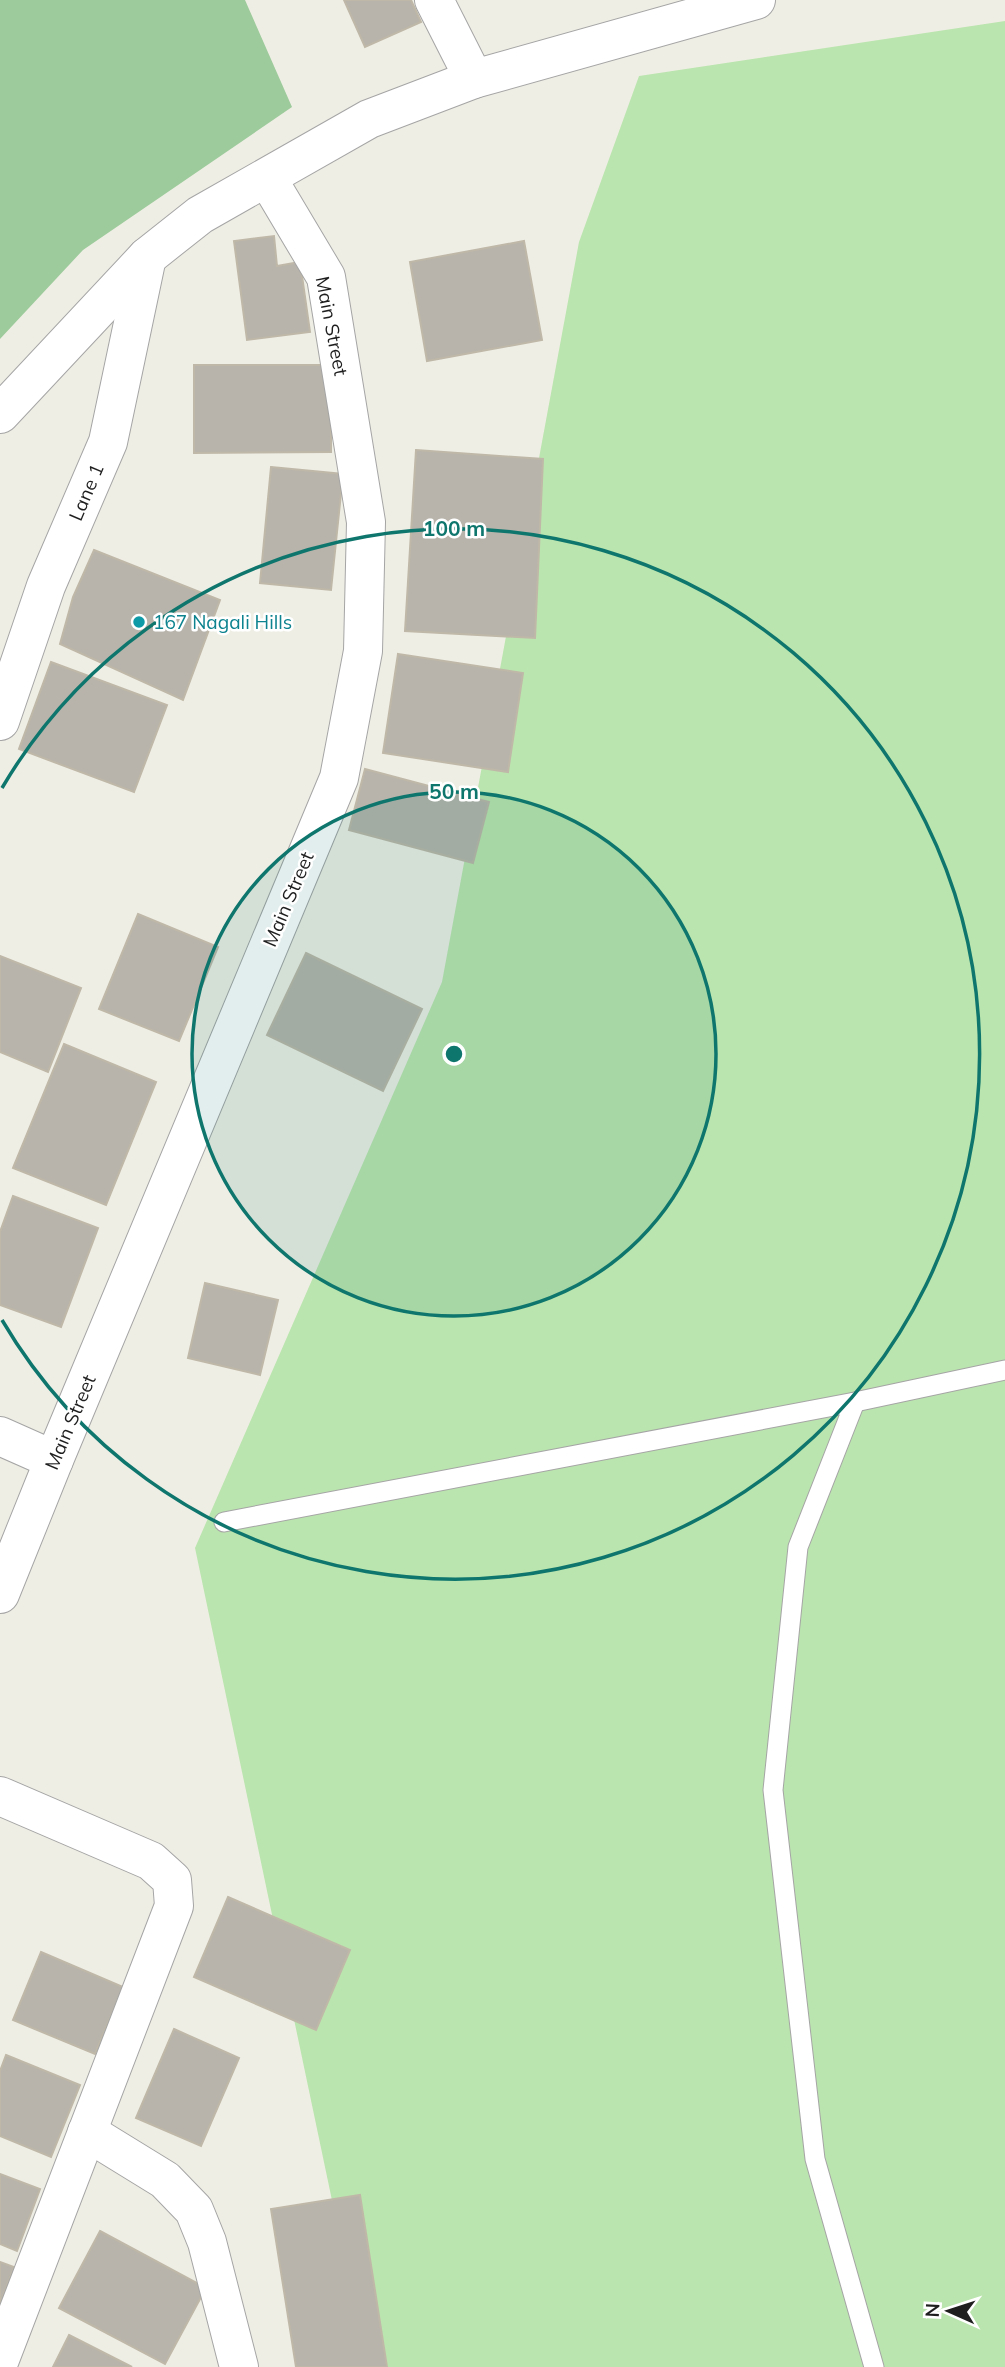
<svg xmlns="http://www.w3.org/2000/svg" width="1005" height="2367" font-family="Mulish,sans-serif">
	<rect width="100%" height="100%" fill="#efeee5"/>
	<!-- grass -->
	<path fill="#bbe5ae" d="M1005,21V2367H367L195,1548L442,982L579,242L639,76Z"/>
	<!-- forest -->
	<path fill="#9ecb9c" d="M0,0H245L292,107L83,250L0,339Z"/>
	<!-- building -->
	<g fill="#b8b4ab" stroke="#bfb8a8" stroke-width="2">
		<path d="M344,0H411L421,22L365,47Z"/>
		<path d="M274,236L277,266L300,262L310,332L247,340L234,241Z"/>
		<path d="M524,241L542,340L427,361L410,262Z"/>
		<path d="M194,365H331V452L194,453Z"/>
		<path d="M416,450L543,459L535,638L405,631Z"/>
		<path d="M271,467L343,474L331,590L260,583Z"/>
		<path d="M94,550L220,600L183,700L60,644L73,597Z"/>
		<path d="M398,654L523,673L508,772L383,753Z"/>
		<path d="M51,662L167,705L134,792L19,749Z"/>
		<path d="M365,769L489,802L473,863L349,830Z"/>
		<path d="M138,914L218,947L179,1041L99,1009Z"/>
		<path d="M306,953L422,1009L383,1091L267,1035Z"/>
		<path d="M0,956L81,988L48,1072L0,1052Z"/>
		<path d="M64,1044L156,1082L106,1205L13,1168Z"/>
		<path d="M13,1196L98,1228L61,1327L0,1305V1232Z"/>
		<path d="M205,1283L278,1300L260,1375L188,1358Z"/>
		<path d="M228,1897L350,1950L316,2030L194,1977Z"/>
		<path d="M41,1952L123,1987L95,2054L13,2020Z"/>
		<path d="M174,2029L239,2058L201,2146L136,2118Z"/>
		<path d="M6,2055L80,2085L51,2157L0,2136V2071Z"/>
		<path d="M0,2174L40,2189L17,2251L0,2244Z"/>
		<path d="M360,2195L387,2367H296L271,2209Z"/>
		<path d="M100,2231L206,2288L165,2364L59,2308Z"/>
		<path d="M0,2262L14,2267L0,2304Z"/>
		<path d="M69,2335L132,2367H53Z"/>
	</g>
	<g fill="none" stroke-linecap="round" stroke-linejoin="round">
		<!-- service casing -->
		<g stroke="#a5a5a5" stroke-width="21">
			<g id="service">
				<path d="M855,1402L798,1547L773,1790L815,2159L874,2367"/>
				<path d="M224,1522L855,1402L1005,1370"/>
			</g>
		</g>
		<!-- minor casing -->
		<g stroke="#a5a5a5" stroke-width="40">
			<g id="minor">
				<path d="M434,0L474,79"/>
				<path d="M0,721L46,586L108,442L147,257"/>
				<path d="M0,1436L54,1460"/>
				<path d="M0,1594L54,1460L339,778L363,651L366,522L326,277L267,178"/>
				<path d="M0,1796L151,1861L172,1880L174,1906L0,2359"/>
				<path d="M87,2132L165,2180L194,2210L207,2242L239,2367"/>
			</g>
		</g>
		<!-- tertiary casing -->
		<g stroke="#a5a5a5" stroke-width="40">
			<path id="tertiary" d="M0,414L147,257L200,215L369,119L474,79L756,0"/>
		</g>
		<!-- service -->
		<use href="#service" stroke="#fff" stroke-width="19"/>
		<!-- minor -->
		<use href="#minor" stroke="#fff" stroke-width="38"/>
		<!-- tertiary -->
		<use href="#tertiary" stroke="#fff" stroke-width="38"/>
	</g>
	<!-- distance rings -->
	<circle cx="454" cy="1054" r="262" fill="#0f766e" fill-opacity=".12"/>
	<g fill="none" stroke="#0f766e" stroke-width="3.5">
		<circle cx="454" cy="1054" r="262"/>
		<path d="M2 788A525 525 0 1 1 2 1320"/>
	</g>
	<!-- markers -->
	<circle fill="#0f9aa8" stroke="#fff" stroke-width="2.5" cx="139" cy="622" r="7"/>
	<g text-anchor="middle" stroke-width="5" stroke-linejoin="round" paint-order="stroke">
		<!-- street labels -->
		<g font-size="19" fill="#1e1e1e" stroke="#fff">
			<text transform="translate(332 326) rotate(79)" y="7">Main Street</text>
			<text transform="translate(86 492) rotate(-67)" y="7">Lane 1</text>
			<text transform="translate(288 899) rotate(-67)" y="7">Main Street</text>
			<text transform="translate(70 1422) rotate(-67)" y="7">Main Street</text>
		</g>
		<!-- culture labels -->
		<g font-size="19" fill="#0d838f" stroke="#fff" text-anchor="start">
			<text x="153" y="629">167 Nagali Hills</text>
		</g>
	</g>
	<circle cx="454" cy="1054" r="10" fill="#0f766e" stroke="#fff" stroke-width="3.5"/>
	<g font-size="21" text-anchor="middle" font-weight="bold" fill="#0f766e" stroke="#fff" stroke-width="5" stroke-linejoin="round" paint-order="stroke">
		<text x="454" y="536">100 m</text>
		<text x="454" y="799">50 m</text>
	</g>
	<!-- north arrow -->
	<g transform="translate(949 2311) rotate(273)" stroke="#ffffff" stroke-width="5" paint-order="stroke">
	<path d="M0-5L12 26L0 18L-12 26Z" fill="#1e1e1e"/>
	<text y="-10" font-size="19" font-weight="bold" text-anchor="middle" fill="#1e1e1e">N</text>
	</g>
</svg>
